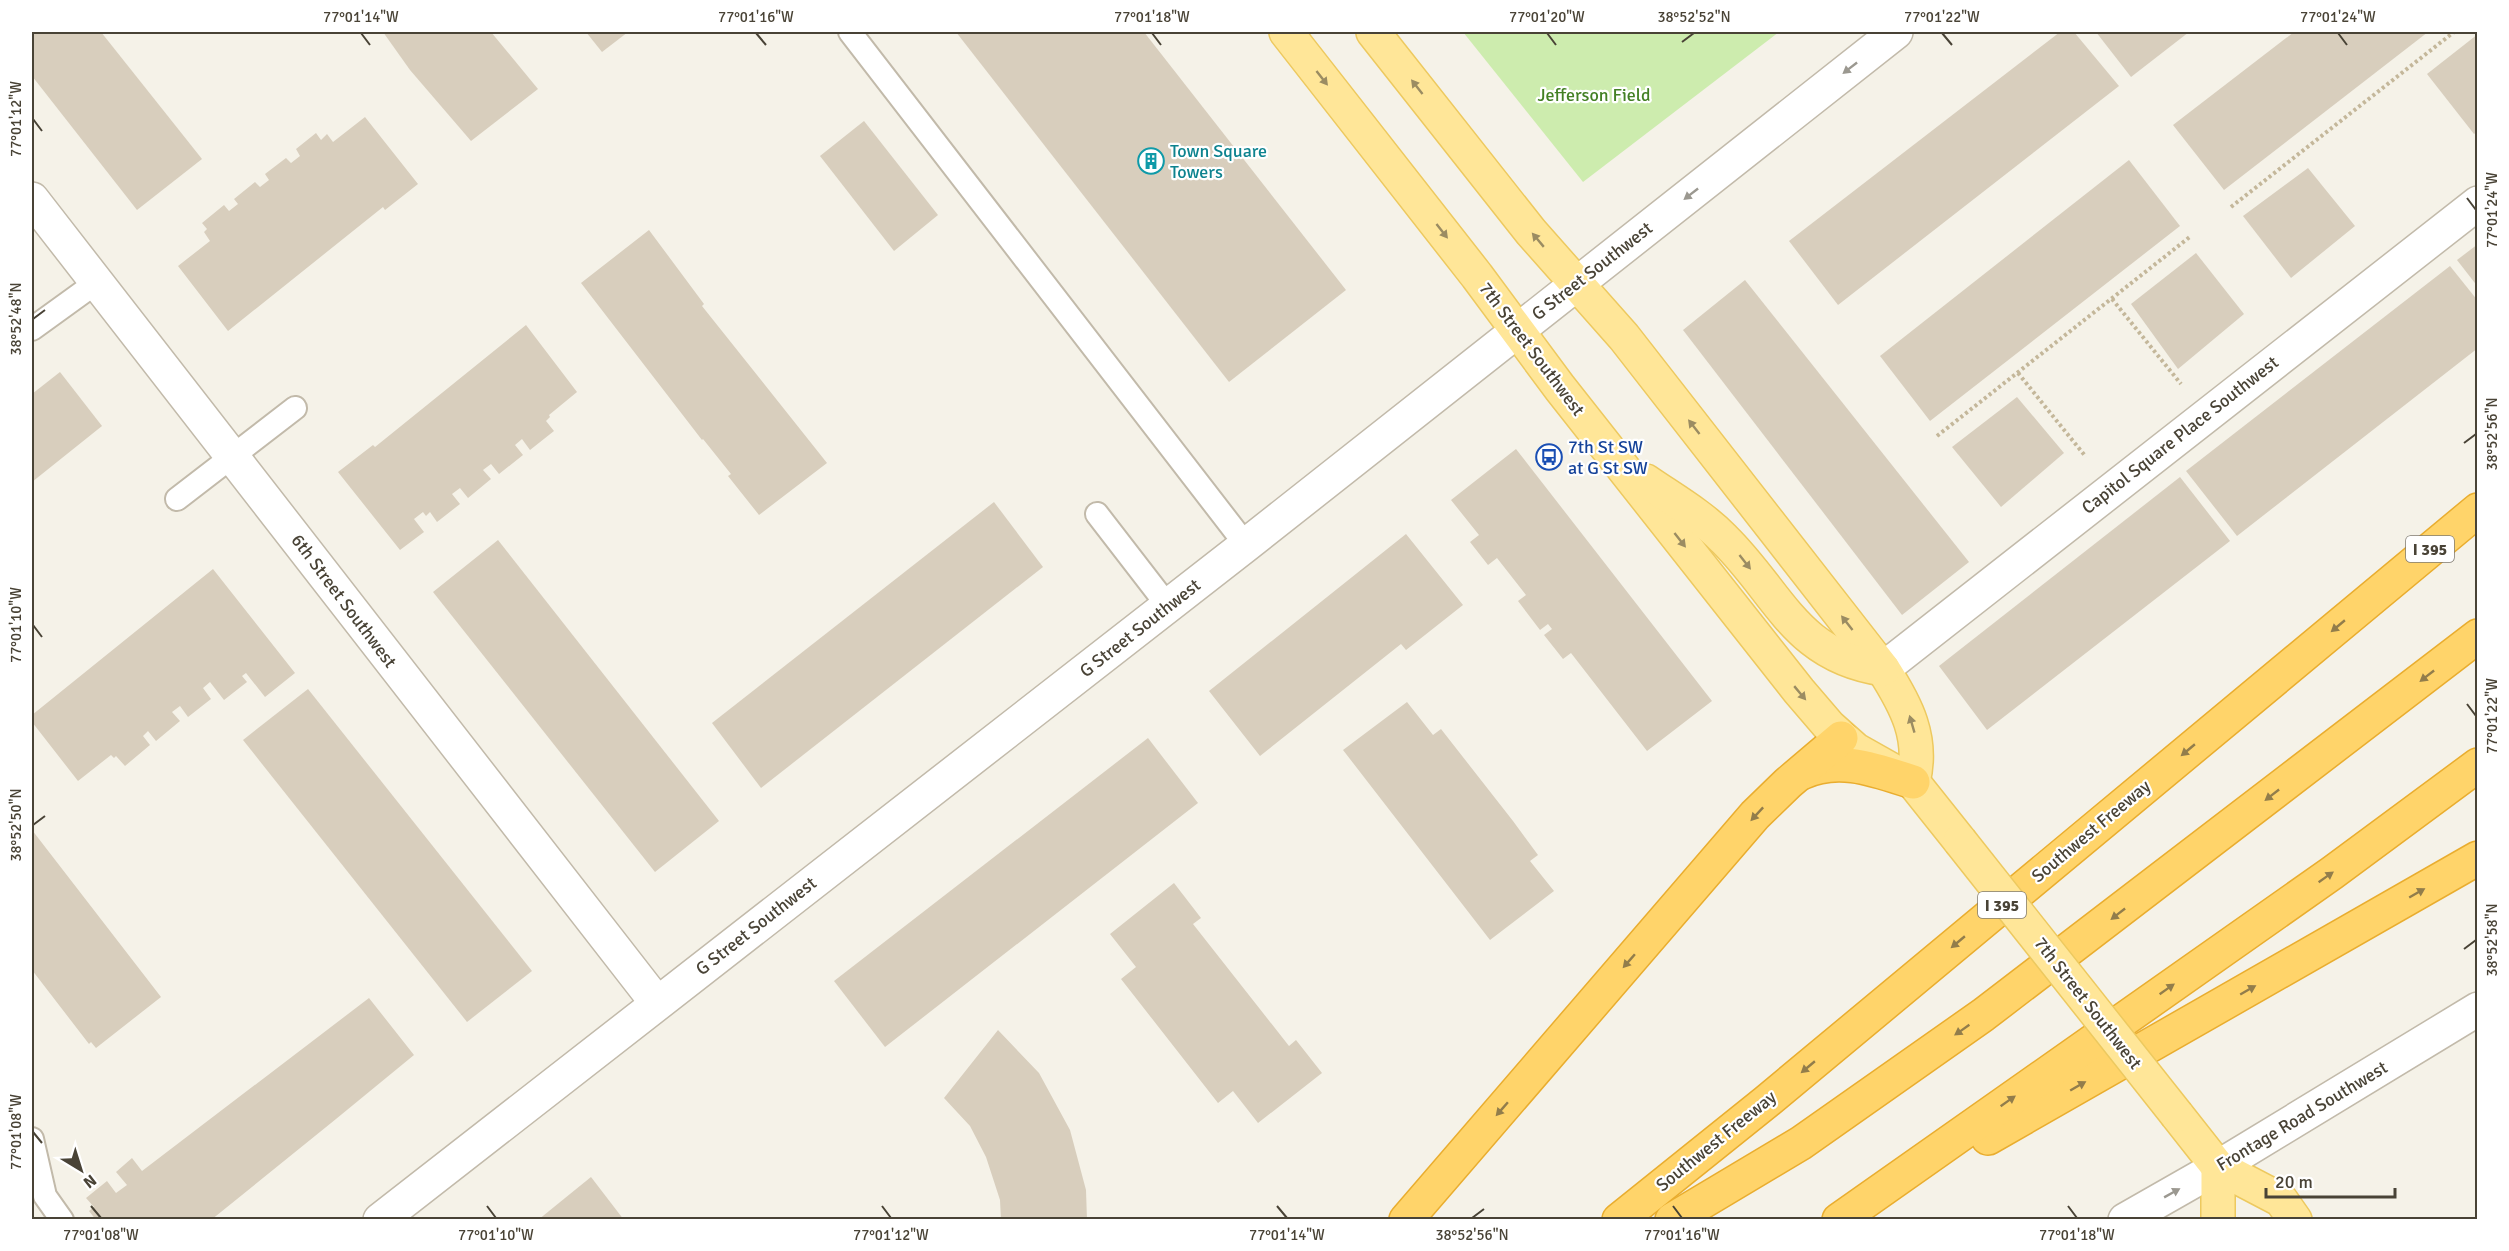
<svg xmlns="http://www.w3.org/2000/svg" width="2509" height="1251" font-family="Signika,sans-serif">
	<rect width="100%" height="100%" fill="#f5f2e8"/>
	<!-- green -->
	<path fill="#cdecae" d="M1463,32H1779L1583,182Z"/>
	<!-- building -->
	<g fill="#d8cebd">
		<path d="M32,32H101L202,159L137,210L32,76Z"/>
		<path d="M383,32H491L538,89L471,141L410,70Z"/>
		<path d="M586,32H628L602,52Z"/>
		<path d="M956,32H1144L1346,290L1229,382Z"/>
		<path d="M2060,32H2074L2119,86L1838,305L1789,241Z"/>
		<path d="M2096,32H2189L2131,77Z"/>
		<path d="M2294,32H2428L2224,190L2173,125Z"/>
		<path d="M2478,34V131L2474,134L2427,74Z"/>
		<path d="M365,117L418,184L385,210L383,207L228,331L178,266L210,241L204,232L207,229L202,223L224,205L229,211L238,204L234,199L255,182L260,187L269,180L265,174L286,158L291,163L300,156L296,149L316,133L321,140L327,134L333,142Z"/>
		<path d="M864,121L938,215L894,251L820,156Z"/>
		<path d="M2129,160L2180,226L1930,421L1880,356Z"/>
		<path d="M2308,168L2355,226L2291,278L2243,216Z"/>
		<path d="M649,230L704,304L702,306L827,463L759,515L728,476L731,474L703,439L702,440L581,283Z"/>
		<path d="M2478,244V287L2457,260Z"/>
		<path d="M2196,253L2244,314L2178,369L2131,304Z"/>
		<path d="M2450,266L2478,301V348L2237,536L2186,471Z"/>
		<path d="M1745,280L1969,562L1902,615L1683,330Z"/>
		<path d="M526,325L577,392L549,415L550,417L546,421L554,431L530,450L522,439L515,445L523,455L499,474L491,464L483,470L491,479L468,498L460,488L452,494L460,504L437,522L430,512L426,516L423,512L414,519L424,532L400,550L338,472L373,445L375,447Z"/>
		<path d="M60,372L102,426L32,482V394Z"/>
		<path d="M2017,397L2064,453L2001,507L1952,447Z"/>
		<path d="M1516,449L1712,701L1647,751L1571,653L1563,659L1544,635L1552,629L1548,624L1540,630L1518,601L1526,595L1497,558L1488,565L1470,542L1479,535L1451,500Z"/>
		<path d="M2180,477L2230,541L1987,730L1939,666Z"/>
		<path d="M994,502L1043,567L761,788L712,723Z"/>
		<path d="M1406,534L1463,605L1406,650L1401,644L1260,756L1209,691Z"/>
		<path d="M498,540L719,821L655,872L433,592Z"/>
		<path d="M213,569L295,673L265,697L246,673L242,676L247,682L224,700L210,682L203,688L211,699L188,717L180,706L172,712L180,721L156,741L148,731L143,736L150,745L125,766L116,756L114,758L111,755L78,781L32,722V715Z"/>
		<path d="M308,689L532,971L467,1022L243,740Z"/>
		<path d="M1407,702L1433,735L1441,729L1513,821L1538,855L1530,861L1554,891L1490,940L1343,750Z"/>
		<path d="M1148,738L1198,803L885,1047L834,981Z"/>
		<path d="M32,830L161,997L96,1048L91,1042L89,1044L32,970Z"/>
		<path d="M1174,883L1201,918L1193,924L1289,1046L1296,1040L1322,1073L1258,1123L1233,1091L1218,1103L1121,979L1136,967L1110,934Z"/>
		<path d="M369,998L414,1055L336,1119L211,1220H96L89,1211L94,1207L86,1198L107,1181L116,1193L127,1185L116,1172L132,1158L142,1171Z"/>
		<path d="M998,1030L1039,1073L1070,1130L1086,1190L1087,1220H1001L1000,1200L986,1157L970,1126L944,1098Z"/>
		<path d="M591,1177L624,1220H538L570,1194Z"/>
	</g>
	<g fill="none" stroke-linecap="round" stroke-linejoin="round">
		<!-- service casing -->
		<g stroke="#c2baaa" stroke-width="26">
			<g id="service">
				<path d="M850,32L1246,545"/>
				<path d="M32,329L97,282"/>
				<path d="M177,499L295,408"/>
				<path d="M1097,514L1168,606"/>
				<path d="M32,1139L45,1196L62,1220"/>
			</g>
		</g>
		<!-- minor casing -->
		<g stroke="#c2baaa" stroke-width="36">
			<path id="minor" d="M1883,669L2478,203"/>
		</g>
		<!-- tertiary casing -->
		<g stroke="#c2baaa" stroke-width="36">
			<g id="tertiary">
				<path d="M32,199L657,1003"/>
				<path d="M380,1220L1246,545L1896,32"/>
				<path d="M2125,1220L2218,1167L2478,1009"/>
			</g>
		</g>
		<!-- primary casing -->
		<g stroke="#edc95f" stroke-width="36">
			<g id="primary">
				<path d="M1286,32L1477,276L1560,388L1799,691L1829,726L1856,750L1913,782L1960,841"/>
				<path d="M1373,32L1531,232L1624,337L1883,669C1906,705 1924,738 1913,782"/>
				<path d="M1646,481C1672,499 1702,516 1724,539C1780,594 1795,656 1883,669"/>
				<path d="M2177,1115L2218,1167L2281,1200L2295,1220"/>
				<path d="M2218,1220V1167"/>
			</g>
		</g>
		<!-- motorway casing -->
		<g stroke="#e9ad2f" stroke-width="36">
			<g id="motorway">
				<path d="M1801,773C1839,755 1876,770 1913,782"/>
				<path d="M1988,1138L2478,858"/>
				<path d="M1406,1220L1755,815L1788,783L1841,738"/>
				<path d="M1619,1220L1766,1102L2478,510"/>
				<path d="M1672,1220L1801,1143L1983,1015L2478,636"/>
				<path d="M1839,1220L2332,873L2478,765"/>
			</g>
		</g>
		<!-- path -->
		<g stroke="#c4b79a" stroke-width="4" stroke-dasharray="3 3" stroke-linecap="butt">
			<path d="M2231,207L2454,32"/>
			<path d="M2112,299L2181,384"/>
			<path d="M2018,373L2086,457"/>
			<path d="M1937,436L2191,236"/>
		</g>
		<!-- service -->
		<use href="#service" stroke="#fff" stroke-width="22"/>
		<!-- minor -->
		<use href="#minor" stroke="#fff" stroke-width="33"/>
		<!-- tertiary -->
		<use href="#tertiary" stroke="#fff" stroke-width="33"/>
		<!-- primary -->
		<use href="#primary" stroke="#ffe698" stroke-width="33"/>
		<!-- motorway -->
		<use href="#motorway" stroke="#ffd46a" stroke-width="33"/>
		<!-- primary-bridge casing -->
		<g stroke="#edc95f" stroke-width="36" stroke-linecap="butt">
			<path id="primary-bridge" d="M1960,841L2177,1115"/>
		</g>
		<!-- primary-bridge -->
		<use href="#primary-bridge" stroke="#ffe698" stroke-width="33"/>
	</g>
	<!-- one-way arrows -->
	<defs><path id="oneway-solid" d="M-6-.8H1V-3.2L6.5 0L1 3.2V.8H-6Z" transform="scale(1.5)"/></defs>
	<g fill="#9b9890">
		<use href="#oneway-solid" transform="translate(1850 68) rotate(142)"/>
		<use href="#oneway-solid" transform="translate(1691 194) rotate(142)"/>
		<use href="#oneway-solid" transform="translate(2172 1193) rotate(-29)"/>
	</g>
	<g fill="#9b8c62">
		<use href="#oneway-solid" transform="translate(1322 78) rotate(52)"/>
		<use href="#oneway-solid" transform="translate(1417 87) rotate(-128)"/>
		<use href="#oneway-solid" transform="translate(1442 231) rotate(52)"/>
		<use href="#oneway-solid" transform="translate(1538 240) rotate(-130)"/>
		<use href="#oneway-solid" transform="translate(1694 427) rotate(-128)"/>
		<use href="#oneway-solid" transform="translate(1680 540) rotate(52)"/>
		<use href="#oneway-solid" transform="translate(1745 562) rotate(52)"/>
		<use href="#oneway-solid" transform="translate(1847 623) rotate(-128)"/>
		<use href="#oneway-solid" transform="translate(1800 693) rotate(50)"/>
		<use href="#oneway-solid" transform="translate(1912 724) rotate(-106)"/>
	</g>
	<g fill="#927d4b">
		<use href="#oneway-solid" transform="translate(2338 626) rotate(140)"/>
		<use href="#oneway-solid" transform="translate(2427 676) rotate(142)"/>
		<use href="#oneway-solid" transform="translate(2188 750) rotate(140)"/>
		<use href="#oneway-solid" transform="translate(2272 795) rotate(142)"/>
		<use href="#oneway-solid" transform="translate(1757 814) rotate(133)"/>
		<use href="#oneway-solid" transform="translate(2326 877) rotate(-35)"/>
		<use href="#oneway-solid" transform="translate(2417 893) rotate(-30)"/>
		<use href="#oneway-solid" transform="translate(2118 914) rotate(142)"/>
		<use href="#oneway-solid" transform="translate(1958 942) rotate(140)"/>
		<use href="#oneway-solid" transform="translate(1629 961) rotate(131)"/>
		<use href="#oneway-solid" transform="translate(2167 989) rotate(-35)"/>
		<use href="#oneway-solid" transform="translate(2248 990) rotate(-30)"/>
		<use href="#oneway-solid" transform="translate(1962 1030) rotate(145)"/>
		<use href="#oneway-solid" transform="translate(1808 1067) rotate(140)"/>
		<use href="#oneway-solid" transform="translate(2078 1086) rotate(-30)"/>
		<use href="#oneway-solid" transform="translate(2008 1101) rotate(-35)"/>
		<use href="#oneway-solid" transform="translate(1502 1109) rotate(131)"/>
	</g>
	<!-- ticks -->
	<path fill="none" stroke="#494336" stroke-width="2" d="M361,33L370,45M756,33L766,45M1152,33L1161,45M1547,33L1556,45M1942,33L1952,45M2338,33L2347,45M1682,42L1694,33M33,119L42,131M2467,198L2476,210M33,319L45,310M2464,443L2476,434M33,625L42,637M2467,704L2476,716M33,825L45,816M2464,949L2476,940M33,1132L42,1143M91,1206L101,1218M487,1206L496,1218M882,1206L891,1218M1277,1206L1287,1218M1673,1206L1682,1218M2068,1206L2077,1218M1472,1218L1484,1209"/>
	<!-- icons -->
	<defs>
		<g id="building-ring" transform="scale(1.35)"><circle r="9.5" fill="#fff" stroke="#0f9aa8" stroke-width="1.5"/><path d="M-4-6H4V6H1V3H-1V6H-4ZM-2.5-4.3h1.7v1.8h-1.7ZM.8-4.3h1.7v1.8H.8ZM-2.5-1h1.7V.8h-1.7ZM.8-1h1.7V.8H.8Z" fill="#0f9aa8"/></g>
		<g id="bus-ring" transform="scale(1.35)"><circle r="9.5" fill="#fff" stroke="#1a4fb4" stroke-width="1.5"/><path d="M-5-6H5V4H4V6H2V4H-2V6H-4V4H-5ZM-3.5-4V0h7V-4ZM-3.5 1.2v1.5H-2V1.2ZM2 1.2v1.5H3.5V1.2Z" fill="#1a4fb4"/></g>
	</defs>
	<g fill-rule="evenodd">
		<use href="#building-ring" x="1151" y="161"/>
		<use href="#bus-ring" x="1549" y="457"/>
	</g>
	<g text-anchor="middle" stroke-width="4.5" stroke-linejoin="round" paint-order="stroke">
		<!-- shield labels -->
		<g fill="#fff" stroke="#807b72" stroke-width="1.5">
			<rect x="2406" y="536" width="48" height="26" rx="4.5"/>
			<rect x="1978" y="892" width="48" height="26" rx="4.5"/>
		</g>
		<g font-size="16" font-weight="bold" fill="#494336">
			<text x="2430" y="555">I 395</text>
			<text x="2002" y="911">I 395</text>
		</g>
		<!-- park labels -->
		<g font-size="18" fill="#438024" stroke="#fff">
			<text x="1594" y="101">Jefferson Field</text>
		</g>
		<!-- culture labels -->
		<g font-size="18" fill="#0d838f" stroke="#fff" text-anchor="start">
			<text x="1170" y="157">Town Square<tspan x="1170" dy="21">Towers</tspan></text>
		</g>
		<!-- street labels -->
		<g font-size="18" fill="#494336" stroke="#fff">
			<text transform="translate(1592 271) rotate(-38)" y="6">G Street Southwest</text>
			<text transform="translate(1532 349) rotate(53)" y="6">7th Street Southwest</text>
			<text transform="translate(2180 435) rotate(-38)" y="6">Capitol Square Place Southwest</text>
			<text transform="translate(344 601) rotate(53)" y="6">6th Street Southwest</text>
			<text transform="translate(1140 628) rotate(-38)" y="6">G Street Southwest</text>
			<text transform="translate(2091 831) rotate(-40)" y="6">Southwest Freeway</text>
			<text transform="translate(756 926) rotate(-38)" y="6">G Street Southwest</text>
			<text transform="translate(2088 1003) rotate(52)" y="6">7th Street Southwest</text>
			<text transform="translate(2302 1116) rotate(-31)" y="6">Frontage Road Southwest</text>
			<text transform="translate(1716 1141) rotate(-39)" y="6">Southwest Freeway</text>
		</g>
		<!-- transit labels -->
		<g font-size="18" fill="#164399" stroke="#fff" text-anchor="start">
			<text x="1568" y="453">7th St SW<tspan x="1568" dy="21">at G St SW</tspan></text>
		</g>
	</g>
	<!-- border -->
	<rect width="2509" height="1251" fill="none" stroke="#ffffff" stroke-width="66"/>
	<!-- north arrow -->
	<g transform="translate(81 1170) rotate(142)" stroke="#ffffff" stroke-width="4.5" paint-order="stroke">
	<path d="M0-4.5L10 22L0 15L-10 22Z" fill="#494336"/>
	<text y="-9" font-size="16" font-weight="bold" text-anchor="middle" fill="#494336">N</text>
	</g>
	<!-- scale -->
	<path d="M2266 1188v9h129v-9" fill="none" stroke="#494336" stroke-width="3"/>
	<text x="2275" y="1188" font-size="18" fill="#494336" stroke="#ffffff" stroke-width="4.5" paint-order="stroke">20 m</text>
	<rect x="33" y="33" width="2443" height="1185" fill="none" stroke="#494336" stroke-width="2"/>
	<g font-size="15" text-anchor="middle" fill="#494336">
		<text x="361" y="22">77°01'14"W</text>
		<text x="756" y="22">77°01'16"W</text>
		<text x="1152" y="22">77°01'18"W</text>
		<text x="1547" y="22">77°01'20"W</text>
		<text x="1694" y="22">38°52'52"N</text>
		<text x="1942" y="22">77°01'22"W</text>
		<text x="2338" y="22">77°01'24"W</text>
		<text transform="translate(16 119) rotate(-90)" y="5">77°01'12"W</text>
		<text transform="translate(2492 210) rotate(-90)" y="5">77°01'24"W</text>
		<text transform="translate(16 319) rotate(-90)" y="5">38°52'48"N</text>
		<text transform="translate(2492 434) rotate(-90)" y="5">38°52'56"N</text>
		<text transform="translate(16 625) rotate(-90)" y="5">77°01'10"W</text>
		<text transform="translate(2492 716) rotate(-90)" y="5">77°01'22"W</text>
		<text transform="translate(16 825) rotate(-90)" y="5">38°52'50"N</text>
		<text transform="translate(2492 940) rotate(-90)" y="5">38°52'58"N</text>
		<text transform="translate(16 1132) rotate(-90)" y="5">77°01'08"W</text>
		<text x="101" y="1240">77°01'08"W</text>
		<text x="496" y="1240">77°01'10"W</text>
		<text x="891" y="1240">77°01'12"W</text>
		<text x="1287" y="1240">77°01'14"W</text>
		<text x="1472" y="1240">38°52'56"N</text>
		<text x="1682" y="1240">77°01'16"W</text>
		<text x="2077" y="1240">77°01'18"W</text>
	</g>
</svg>
